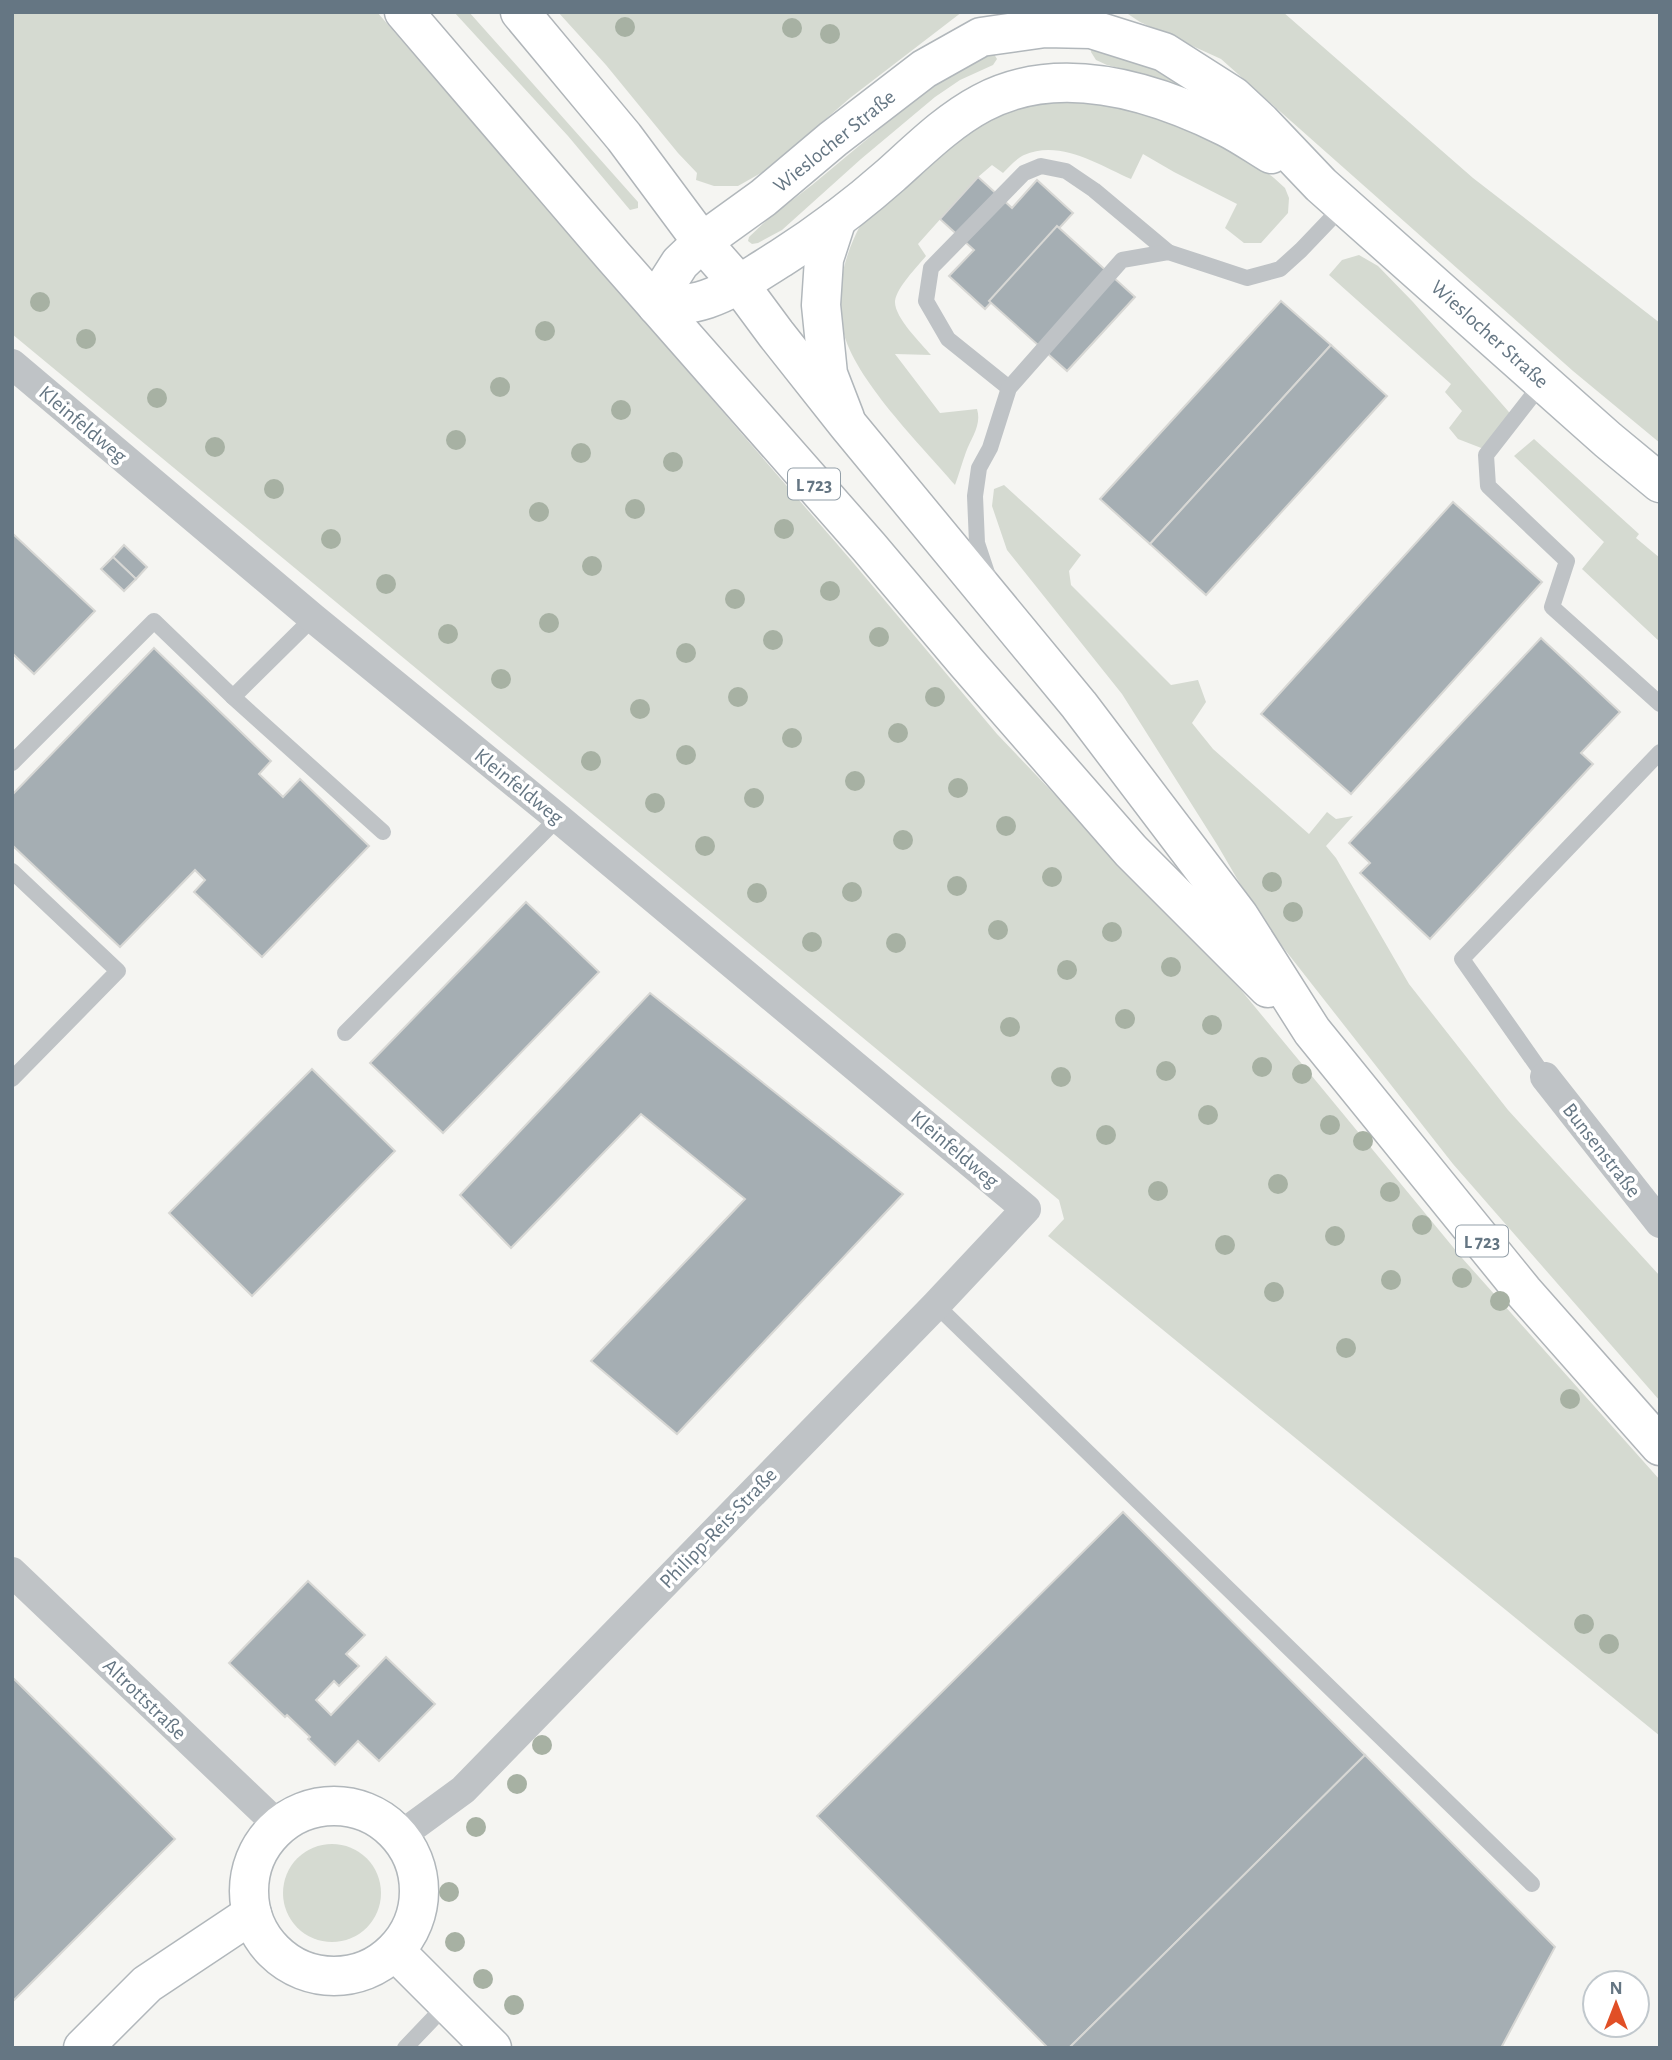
<svg xmlns="http://www.w3.org/2000/svg" width="1672" height="2060" font-family="'Alegreya Sans',sans-serif">
	<rect width="100%" height="100%" fill="#f5f5f2"/>
	<!-- green -->
	<g fill="#d5dad1">
		<path d="M12,12H377L850,559L997,734L1241,990L1462,1258L1660,1480V1736L1048,1236L1064,1219L1059,1200L12,334Z"/>
		<path d="M454,12H469L638,202V208L630,210L568,136Z"/>
		<path d="M558,12H962L850,98L768,169L738,186H714L696,180L697,173L678,153L606,65Z"/>
		<path d="M1125,12H1283L1473,178L1660,323V443L1573,371L1221,59L1140,22Z"/>
		<path d="M1117,46L1206,99L1173,83L1107,65L1096,60L1091,52L1092,47Z"/>
		<path d="M994,54L997,59L993,65L960,80L935,97L861,159L782,230L758,243L752,244L748,241L749,237L769,218L812,185L937,81L982,55Z"/>
		<path d="M1032,97L1124,99L1237,149L1274,178L1285,188L1289,198L1288,213L1261,243H1244L1225,228L1237,204L1174,172L1143,154L1131,179C1099,165 1060,139 1024,155C1017,158 1009,167 1003,173L992,165L978,177L918,244L926,256C917,267 897,287 895,301C894,317 921,343 931,355L895,354L940,413L977,409C982,425 971,438 966,452C962,463 959,474 955,485C922,446 853,378 843,330C835,294 843,258 860,226L951,139Z"/>
		<path d="M1359,255L1378,266L1413,302L1515,419L1489,451L1458,439L1449,428L1462,411L1445,392L1451,384L1329,275L1342,260Z"/>
		<path d="M1534,439L1639,534L1636,538L1660,558V642L1582,569L1604,542L1514,456Z"/>
		<path d="M1004,485L1081,555L1069,571L1071,585L1171,685L1198,680L1206,702L1192,723L1213,749L1309,834L1327,812L1336,819L1353,816L1326,846L1336,858L1409,984L1508,1110L1660,1276V1401L1453,1164L1260,918L1218,846L1122,694L1007,550L992,506L994,489Z"/>
		<circle cx="332" cy="1893" r="49"/>
	</g>
	<!-- building -->
	<g fill="#a5aeb3" stroke="#d7d7d4" stroke-width="2">
		<path d="M978,177L1012,208L1037,180L1073,213L985,309L949,276L974,250L940,219Z"/>
		<path d="M1057,226L1135,297L1067,371L989,301Z"/>
		<path d="M1281,301L1331,345L1150,544L1100,499Z"/>
		<path d="M1331,345L1387,396L1206,595L1150,544Z"/>
		<path d="M1453,502L1542,582L1351,794L1261,714Z"/>
		<path d="M12,533L95,611L34,674L12,653Z"/>
		<path d="M124,545L147,567L136,579L113,557Z"/>
		<path d="M113,557L136,579L124,591L101,569Z"/>
		<path d="M1541,638L1620,712L1581,753L1593,764L1430,939L1360,873L1370,863L1349,843Z"/>
		<path d="M154,648L271,761L259,774L283,797L300,779L369,846L262,957L194,892L205,880L195,870L120,947L12,845V795Z"/>
		<path d="M526,902L599,972L443,1133L370,1063Z"/>
		<path d="M650,993L903,1194L677,1434L591,1361L745,1199L641,1114L511,1248L460,1195Z"/>
		<path d="M312,1069L395,1151L252,1296L169,1213Z"/>
		<path d="M1123,1512L1365,1755L1069,2048H1048L817,1816Z"/>
		<path d="M308,1581L365,1635L346,1654L359,1666L339,1686L334,1681L316,1700L331,1715L386,1657L435,1704L379,1761L358,1741L335,1765L308,1739L310,1737L287,1715L285,1717L229,1663Z"/>
		<path d="M12,1677L175,1839L12,2002Z"/>
		<path d="M1365,1755L1555,1947L1501,2048H1069Z"/>
	</g>
	<g fill="none" stroke-linecap="round" stroke-linejoin="round">
		<!-- secondary casing -->
		<g stroke="#b1b7bb" stroke-width="41">
			<g id="secondary">
				<path d="M837,219L824,259L821,305L828,374L845,418"/>
				<path d="M657,306L664,288L680,263L702,242L763,198L833,139L924,69L981,37L1045,28L1091,29L1164,52L1233,96L1261,122L1321,185L1608,440L1660,483"/>
				<path d="M661,309C676,306 692,304 707,299C734,290 758,272 781,258C820,233 857,205 891,175C920,149 948,121 982,103C1059,62 1153,91 1226,127C1242,135 1256,145 1271,154"/>
				<circle cx="334" cy="1891" r="85"/>
				<path d="M395,1951L492,2048"/>
				<path d="M83,2048L147,1984L252,1914"/>
			</g>
		</g>
		<!-- primary casing -->
		<g stroke="#b0b5b9" stroke-width="41">
			<g id="primary">
				<path d="M404,12L614,257L869,547L966,662L1131,851L1268,988"/>
				<path d="M520,12L624,137L702,242L739,284L776,334L848,425L1079,705L1239,916L1312,1031L1523,1291L1660,1446"/>
			</g>
		</g>
		<!-- lane -->
		<g stroke="#bfc3c6" stroke-width="16">
			<path d="M1543,382L1486,455L1488,486L1567,561L1552,607L1660,704"/>
			<path d="M1009,388L948,339L926,301L931,268L1024,173L1041,166L1066,171L1094,190L1168,252"/>
			<path d="M988,576L977,543L975,496L979,468L990,448L1009,388L1122,260L1168,252L1247,278L1280,269L1301,250L1344,205"/>
			<path d="M233,697L383,832"/>
			<path d="M12,763L154,621L233,697L313,618"/>
			<path d="M12,871L118,971L12,1079"/>
			<path d="M345,1033L558,818"/>
			<path d="M1545,1077L1462,959L1660,752"/>
			<path d="M936,1305L1532,1884"/>
			<path d="M405,2048L447,2004"/>
		</g>
		<!-- street -->
		<g stroke="#bfc3c6" stroke-width="30">
			<path d="M12,364L313,618L558,818L1026,1209L936,1305L463,1790L400,1836"/>
			<path d="M1545,1077L1660,1223"/>
			<path d="M12,1572L279,1826"/>
		</g>
		<!-- secondary -->
		<use href="#secondary" stroke="#fff" stroke-width="38"/>
		<!-- primary -->
		<use href="#primary" stroke="#fff" stroke-width="38"/>
	</g>
	<!-- trees -->
	<g fill="#a7b1a3">
		<circle cx="625" cy="27" r="10"/>
		<circle cx="792" cy="28" r="10"/>
		<circle cx="830" cy="34" r="10"/>
		<circle cx="40" cy="302" r="10"/>
		<circle cx="545" cy="331" r="10"/>
		<circle cx="86" cy="339" r="10"/>
		<circle cx="500" cy="387" r="10"/>
		<circle cx="157" cy="398" r="10"/>
		<circle cx="621" cy="410" r="10"/>
		<circle cx="456" cy="440" r="10"/>
		<circle cx="215" cy="447" r="10"/>
		<circle cx="581" cy="453" r="10"/>
		<circle cx="673" cy="462" r="10"/>
		<circle cx="274" cy="489" r="10"/>
		<circle cx="635" cy="509" r="10"/>
		<circle cx="539" cy="512" r="10"/>
		<circle cx="784" cy="529" r="10"/>
		<circle cx="331" cy="539" r="10"/>
		<circle cx="592" cy="566" r="10"/>
		<circle cx="386" cy="584" r="10"/>
		<circle cx="830" cy="591" r="10"/>
		<circle cx="735" cy="599" r="10"/>
		<circle cx="549" cy="623" r="10"/>
		<circle cx="448" cy="634" r="10"/>
		<circle cx="879" cy="637" r="10"/>
		<circle cx="773" cy="640" r="10"/>
		<circle cx="686" cy="653" r="10"/>
		<circle cx="501" cy="679" r="10"/>
		<circle cx="738" cy="697" r="10"/>
		<circle cx="935" cy="697" r="10"/>
		<circle cx="640" cy="709" r="10"/>
		<circle cx="898" cy="733" r="10"/>
		<circle cx="792" cy="738" r="10"/>
		<circle cx="686" cy="755" r="10"/>
		<circle cx="591" cy="761" r="10"/>
		<circle cx="855" cy="781" r="10"/>
		<circle cx="958" cy="788" r="10"/>
		<circle cx="754" cy="798" r="10"/>
		<circle cx="655" cy="803" r="10"/>
		<circle cx="1006" cy="826" r="10"/>
		<circle cx="903" cy="840" r="10"/>
		<circle cx="705" cy="846" r="10"/>
		<circle cx="1052" cy="877" r="10"/>
		<circle cx="1272" cy="882" r="10"/>
		<circle cx="957" cy="886" r="10"/>
		<circle cx="852" cy="892" r="10"/>
		<circle cx="757" cy="893" r="10"/>
		<circle cx="1293" cy="912" r="10"/>
		<circle cx="998" cy="930" r="10"/>
		<circle cx="1112" cy="932" r="10"/>
		<circle cx="812" cy="942" r="10"/>
		<circle cx="896" cy="943" r="10"/>
		<circle cx="1171" cy="967" r="10"/>
		<circle cx="1067" cy="970" r="10"/>
		<circle cx="1125" cy="1019" r="10"/>
		<circle cx="1212" cy="1025" r="10"/>
		<circle cx="1010" cy="1027" r="10"/>
		<circle cx="1262" cy="1067" r="10"/>
		<circle cx="1166" cy="1071" r="10"/>
		<circle cx="1302" cy="1074" r="10"/>
		<circle cx="1061" cy="1077" r="10"/>
		<circle cx="1208" cy="1115" r="10"/>
		<circle cx="1330" cy="1125" r="10"/>
		<circle cx="1106" cy="1135" r="10"/>
		<circle cx="1363" cy="1141" r="10"/>
		<circle cx="1278" cy="1184" r="10"/>
		<circle cx="1158" cy="1191" r="10"/>
		<circle cx="1390" cy="1192" r="10"/>
		<circle cx="1422" cy="1225" r="10"/>
		<circle cx="1335" cy="1236" r="10"/>
		<circle cx="1225" cy="1245" r="10"/>
		<circle cx="1462" cy="1278" r="10"/>
		<circle cx="1391" cy="1280" r="10"/>
		<circle cx="1274" cy="1292" r="10"/>
		<circle cx="1500" cy="1301" r="10"/>
		<circle cx="1346" cy="1348" r="10"/>
		<circle cx="1570" cy="1399" r="10"/>
		<circle cx="1584" cy="1624" r="10"/>
		<circle cx="1609" cy="1644" r="10"/>
		<circle cx="542" cy="1745" r="10"/>
		<circle cx="517" cy="1784" r="10"/>
		<circle cx="476" cy="1827" r="10"/>
		<circle cx="449" cy="1892" r="10"/>
		<circle cx="455" cy="1942" r="10"/>
		<circle cx="483" cy="1979" r="10"/>
		<circle cx="514" cy="2005" r="10"/>
	</g>
	<g text-anchor="middle" stroke-width="7" stroke-linejoin="round" paint-order="stroke">
		<!-- shield labels -->
		<g fill="#fff" stroke="#939fa8" stroke-width="2">
			<rect x="788" y="468.5" width="52" height="31" rx="5"/>
			<rect x="1456" y="1225.5" width="52" height="31" rx="5"/>
		</g>
		<g font-size="19" font-weight="bold" fill="#657683">
			<text x="814" y="491">L 723</text>
			<text x="1482" y="1248">L 723</text>
		</g>
		<!-- street labels -->
		<g font-size="21" fill="#657683" stroke="#fff">
			<text transform="translate(834 141) rotate(-39)" y="7">Wieslocher Straße</text>
			<text transform="translate(1490 334) rotate(42)" y="7">Wieslocher Straße</text>
			<text transform="translate(83 424) rotate(40)" y="7">Kleinfeldweg</text>
			<text transform="translate(519 786) rotate(39)" y="7">Kleinfeldweg</text>
			<text transform="translate(955 1149) rotate(40)" y="7">Kleinfeldweg</text>
			<text transform="translate(1602 1150) rotate(52)" y="7">Bunsenstraße</text>
			<text transform="translate(718 1528) rotate(-46)" y="7">Philipp-Reis-Straße</text>
			<text transform="translate(145 1699) rotate(44)" y="7">Altrottstraße</text>
		</g>
	</g>
	<!-- border -->
	<rect width="1672" height="2060" fill="none" stroke="#657683" stroke-width="28"/>
	<!-- north arrow -->
	<g transform="translate(1616 2004)"><circle r="33" fill="#ffffff" stroke="#c1c8cd" stroke-width="2"/>
	<path d="M0-5L12 26L0 18L-12 26Z" fill="#e14f26"/>
	<text y="-10" font-size="19" font-weight="bold" text-anchor="middle" fill="#657683">N</text>
	</g>
</svg>
